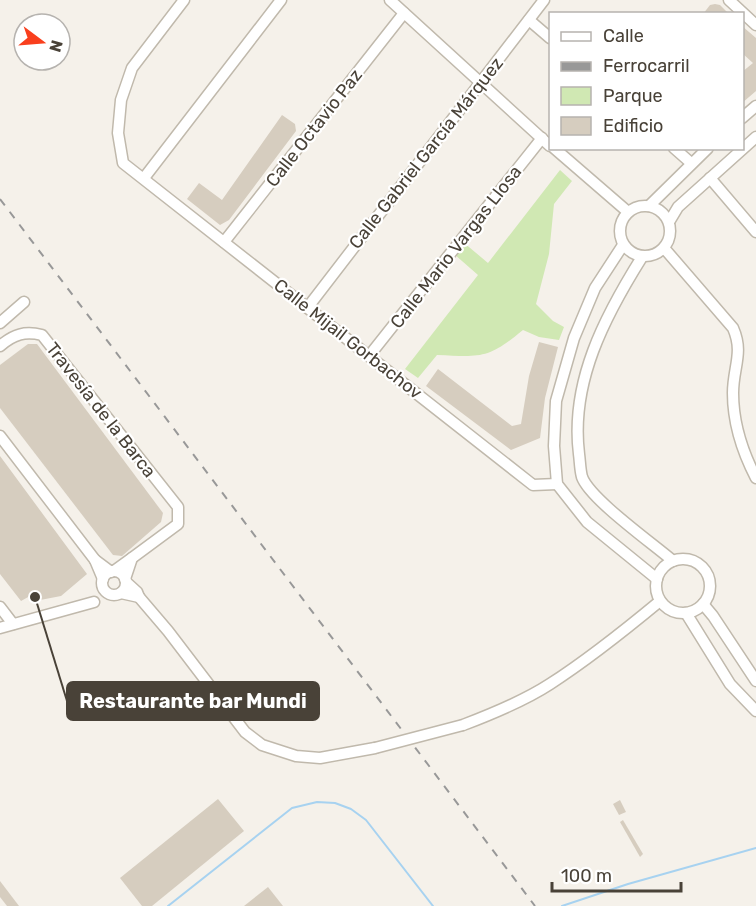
<svg xmlns="http://www.w3.org/2000/svg" width="756" height="906" font-family="Rubik,sans-serif">
	<rect width="100%" height="100%" fill="#f5f1ea"/>
	<!-- green -->
	<path fill="#d0e8b3" d="M560,170L572,181L554,204L549,254L536,304L553,321L564,327L559,340L539,337L523,330C488,359 482,357 437,355L418,378L405,369L478,275L454,254L463,242L488,263Z"/>
	<g fill="none" stroke-linecap="round" stroke-linejoin="round">
		<!-- stream -->
		<g stroke="#a7d2f0" stroke-width="2">
			<path d="M168,906L292,808L317,802L335,803L351,809L366,820L433,906"/>
			<path d="M562,906L628,884L756,848"/>
		</g>
	</g>
	<!-- building -->
	<g fill="#d6cdbf">
		<path d="M715,4L720,5L729,14H703L710,5Z"/>
		<path d="M742,26L756,38V91L742,103V72L753,63L742,53Z"/>
		<path d="M282,115L295,124L296,131L229,220L220,225L187,199L199,183L222,200Z"/>
		<path d="M539,342L558,347L545,398L540,438L511,450L426,386L438,369L512,426L521,424L529,376Z"/>
		<path d="M28,344H37L163,513L161,522L122,556L113,555L0,408V365Z"/>
		<path d="M0,456L87,574L61,596L35,601L30,596L21,601L0,574Z"/>
		<path d="M218,799L244,831L152,906H142L120,878Z"/>
		<path d="M620,800L626,812L619,815L613,804Z"/>
		<path d="M623,820L643,854L640,857L620,822Z"/>
		<path d="M0,881L19,906H7L0,897Z"/>
		<path d="M268,887L283,906H244Z"/>
	</g>
	<g fill="none" stroke-linecap="round" stroke-linejoin="round">
		<!-- minor casing -->
		<g stroke="#c0b9ac" stroke-width="13">
			<g id="minor">
				<path d="M184,0L132,68L121,100L118,133L123,163L533,485L557,484"/>
				<path d="M390,0L550,146"/>
				<path d="M729,0L756,25"/>
				<path d="M529,20L550,38"/>
				<path d="M742,118L756,106"/>
				<path d="M554,148L628,212"/>
				<path d="M674,148L691,163"/>
				<path d="M144,178L281,0"/>
				<path d="M710,178L756,232"/>
				<circle cx="645" cy="231" r="25"/>
				<path d="M649,206L708,148"/>
				<path d="M669,222L678,207L756,137"/>
				<path d="M224,242L404,13"/>
				<path d="M623,245L595,288L574,338L556,401L554,446L557,484L587,522L657,579"/>
				<path d="M664,248L733,328C744,353 733,367 733,393C733,424 742,451 756,478"/>
				<path d="M642,257C605,316 570,382 579,454C580,461 580,470 582,477C590,499 652,543 673,561"/>
				<path d="M308,307L544,0"/>
				<path d="M0,323L24,302"/>
				<path d="M0,346C14,334 25,331 42,335L178,507V524L132,558"/>
				<path d="M369,356L542,138"/>
				<path d="M0,436L95,560"/>
				<circle cx="683" cy="586" r="27"/>
				<path d="M114,571L132,558L125,579"/>
				<circle cx="114" cy="583" r="12"/>
				<path d="M103,579L95,560L111,572"/>
				<path d="M121,593L139,597L137,592L126,582"/>
				<path d="M139,597L168,631L245,732L262,745L296,756L320,758L375,748"/>
				<path d="M703,604L713,616L756,681"/>
				<path d="M0,607L13,624"/>
				<path d="M686,613L730,684L756,711"/>
				<path d="M0,628L94,602"/>
				<path d="M463,725C492,714 524,701 550,684C589,659 625,630 660,601"/>
			</g>
		</g>
		<!-- minor -->
		<use href="#minor" stroke="#fff" stroke-width="10"/>
		<!-- rail -->
		<path stroke="#989898" stroke-width="2" stroke-dasharray="8 8" stroke-linecap="butt" d="M0,199L535,906"/>
		<!-- minor-bridge casing -->
		<g stroke="#c0b9ac" stroke-width="13" stroke-linecap="butt">
			<path id="minor-bridge" d="M375,748L463,725"/>
		</g>
		<!-- minor-bridge -->
		<use href="#minor-bridge" stroke="#fff" stroke-width="10"/>
	</g>
	<g text-anchor="middle" stroke-width="4.5" stroke-linejoin="round" paint-order="stroke">
		<!-- street labels -->
		<g font-size="18" fill="#494238" stroke="#fff">
			<text transform="translate(314 128) rotate(-52)" y="6">Calle Octavio Paz</text>
			<text transform="translate(426 153) rotate(-52)" y="6">Calle Gabriel García Márquez</text>
			<text transform="translate(456 247) rotate(-52)" y="6">Calle Mario Vargas Llosa</text>
			<text transform="translate(348 339) rotate(38)" y="6">Calle Mijail Gorbachov</text>
			<text transform="translate(101 410) rotate(52)" y="6">Travesía de la Barca</text>
		</g>
	</g>
	<!-- callouts -->
	<path fill="none" stroke="#494238" stroke-width="2" d="M35 597L67 701"/>
	<circle fill="#494238" stroke="#fff" stroke-width="2" cx="35" cy="597" r="6"/>
	<rect fill="#494238" stroke="#494238" stroke-width="2" x="67" y="682" width="252" height="38" rx="6"/>
	<g font-size="20" text-anchor="middle" font-weight="bold" fill="#fff">
		<text x="193" y="708">Restaurante bar Mundi</text>
	</g>
	<!-- legend -->
	<rect x="549" y="12" width="195" height="138" fill="#ffffff" stroke="#b6b3af" stroke-width="1.5"/>
	<rect x="561" y="32" width="30" height="9" fill="#ffffff" stroke="#b6b3af" stroke-width="1.5"/>
	<text x="603" y="42" font-size="18" fill="#494238">Calle</text>
	<rect x="561" y="62" width="30" height="9" fill="#989898" stroke="#b6b3af" stroke-width="1.5"/>
	<text x="603" y="72" font-size="18" fill="#494238">Ferrocarril</text>
	<rect x="561" y="87" width="30" height="18" fill="#d0e8b3" stroke="#b6b3af" stroke-width="1.5"/>
	<text x="603" y="102" font-size="18" fill="#494238">Parque</text>
	<rect x="561" y="117" width="30" height="18" fill="#d6cdbf" stroke="#b6b3af" stroke-width="1.5"/>
	<text x="603" y="132" font-size="18" fill="#494238">Edificio</text>
	<!-- north arrow -->
	<g transform="translate(42 42) rotate(106)"><circle r="28" fill="#ffffff" stroke="#b6b3af" stroke-width="1.5"/>
	<path d="M0-4.5L10 22L0 15L-10 22Z" fill="#f93f1d"/>
	<text y="-9" font-size="16" font-weight="bold" text-anchor="middle" fill="#494238">N</text>
	</g>
	<!-- scale -->
	<path d="M552 882v9h129v-9" fill="none" stroke="#494238" stroke-width="3"/>
	<text x="561" y="882" font-size="18" fill="#494238" stroke="#ffffff" stroke-width="4.5" paint-order="stroke">100 m</text>
</svg>
